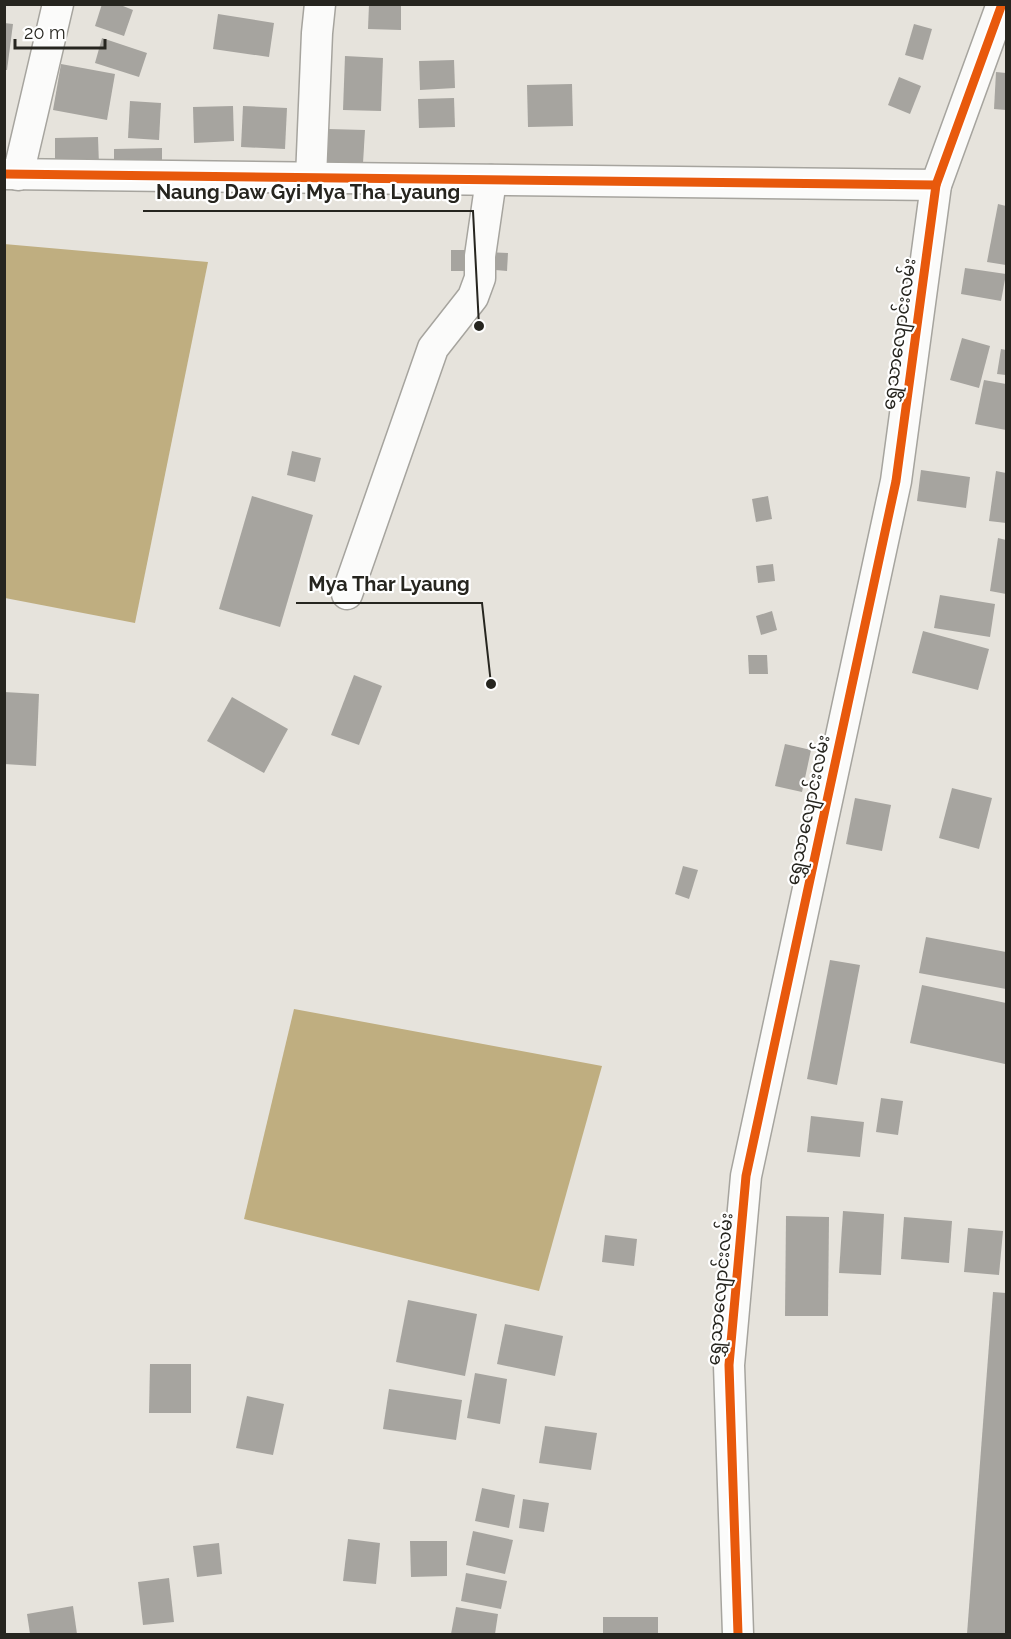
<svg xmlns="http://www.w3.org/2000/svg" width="1011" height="1639" font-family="Raleway,'Noto Sans Myanmar',sans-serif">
	<rect width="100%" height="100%" fill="#e6e3dc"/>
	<!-- water -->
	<g fill="#bfae80">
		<path d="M4,244L208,262L135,623L5,598Z"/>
		<path d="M294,1009L602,1066L539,1291L244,1219Z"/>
	</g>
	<!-- building -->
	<g fill="#a6a49f">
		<path d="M102,4H118L133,10L124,36L95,26Z"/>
		<path d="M369,4H401V30L368,29Z"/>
		<path d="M218,14L274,23L269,57L213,49Z"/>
		<path d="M4,23L13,24L7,70H4Z"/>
		<path d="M914,24L932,29L923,60L905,55Z"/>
		<path d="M102,38L147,53L139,77L95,63Z"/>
		<path d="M345,56L383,58L381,111L343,110Z"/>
		<path d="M454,60L455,88L420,90L419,61Z"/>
		<path d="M61,64L115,74L107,120L53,110Z"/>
		<path d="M996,72L1006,73V110L994,109Z"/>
		<path d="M899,77L921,86L910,114L888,105Z"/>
		<path d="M572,84L573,126L528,127L527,85Z"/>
		<path d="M454,98L455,127L419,128L418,99Z"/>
		<path d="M130,101L161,103L159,140L128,138Z"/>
		<path d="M233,106L234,141L194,143L193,107Z"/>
		<path d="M243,106L287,108L285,149L241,147Z"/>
		<path d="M328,129L365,130L363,163L326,162Z"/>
		<path d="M98,137L99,165H55V138Z"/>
		<path d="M162,148V170L114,171V149Z"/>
		<path d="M998,204L1006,206V265L987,262Z"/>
		<rect x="451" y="250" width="26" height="21"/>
		<path d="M485,252L508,253L507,271L484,269Z"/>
		<path d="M965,268L1006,274L1001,301L961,294Z"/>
		<path d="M962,338L990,346L979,388L950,380Z"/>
		<path d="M1001,349L1006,350V375L997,374Z"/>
		<path d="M984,380L1006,384V430L975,424Z"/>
		<path d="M292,451L321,458L315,482L287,475Z"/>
		<path d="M921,470L970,477L966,508L917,501Z"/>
		<path d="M996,471L1006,473V523L989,521Z"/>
		<path d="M252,496L313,515L280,627L219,609Z"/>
		<path d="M768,496L772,519L756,522L752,499Z"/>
		<path d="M998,538L1006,540V594L990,591Z"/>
		<path d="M773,564L775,581L758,583L756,566Z"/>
		<path d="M940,595L995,604L990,637L934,628Z"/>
		<path d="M772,611L777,630L761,635L756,616Z"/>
		<path d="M923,631L989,649L978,690L912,673Z"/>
		<path d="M748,655H767L768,674H749Z"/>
		<path d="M354,675L382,686L359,745L331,735Z"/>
		<path d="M4,692L39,694L36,766L4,764Z"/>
		<path d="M232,697L288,729L264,773L207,741Z"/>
		<path d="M785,744L811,750L802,792L775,786Z"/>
		<path d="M952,788L992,798L979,849L939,838Z"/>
		<path d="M855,798L891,805L882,851L846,844Z"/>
		<path d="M683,866L698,870L689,899L675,894Z"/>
		<path d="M926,937L1006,952V989L919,973Z"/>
		<path d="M830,960L860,965L837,1085L807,1079Z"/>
		<path d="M922,985L1006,1003L1005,1064L910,1043Z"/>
		<path d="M881,1098L903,1101L898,1135L876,1132Z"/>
		<path d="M811,1116L864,1122L860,1157L807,1152Z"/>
		<path d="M843,1211L884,1214L881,1275L839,1273Z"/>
		<path d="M786,1216L829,1217L828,1316H785Z"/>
		<path d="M904,1217L952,1221L949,1263L901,1259Z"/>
		<path d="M968,1228L1003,1231L999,1275L964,1272Z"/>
		<path d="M605,1235L637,1239L634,1266L602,1262Z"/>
		<path d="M993,1292L1006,1293V1634H967Z"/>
		<path d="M408,1300L477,1314L465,1376L396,1362Z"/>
		<path d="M505,1324L563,1336L555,1376L497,1364Z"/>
		<path d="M150,1364H191V1413H149Z"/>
		<path d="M475,1373L507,1379L500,1424L467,1418Z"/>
		<path d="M389,1389L462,1400L456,1440L383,1429Z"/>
		<path d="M247,1396L284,1404L273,1455L236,1448Z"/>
		<path d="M545,1426L597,1433L591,1470L539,1463Z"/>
		<path d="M482,1488L515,1495L509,1528L475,1521Z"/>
		<path d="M523,1499L549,1503L544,1532L519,1528Z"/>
		<path d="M473,1531L513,1540L505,1574L466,1565Z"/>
		<path d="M348,1539L380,1543L376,1584L343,1581Z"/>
		<path d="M410,1541H447V1576L411,1577Z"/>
		<path d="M219,1543L222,1574L197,1577L193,1546Z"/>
		<path d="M466,1573L507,1581L501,1609L461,1601Z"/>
		<path d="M169,1578L174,1622L143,1625L138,1582Z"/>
		<path d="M73,1606L77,1634H30L27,1614Z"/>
		<path d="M456,1607L498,1614L495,1634H451Z"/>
		<rect x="603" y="1617" width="55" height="17"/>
	</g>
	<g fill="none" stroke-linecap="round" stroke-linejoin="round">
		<!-- minor casing -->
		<g stroke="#a6a49e" stroke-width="33">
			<g id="minor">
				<path d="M4,174L936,185"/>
				<path d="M18,175L58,4"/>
				<path d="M311,178L317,33L320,4"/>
				<path d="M347,594L433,348L473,297L480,278V256L491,180"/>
				<path d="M738,1634L729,1365L746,1176L896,481L936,185L1002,4"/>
			</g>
		</g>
		<!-- minor -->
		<use href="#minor" stroke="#fbfbfa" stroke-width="30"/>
		<!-- cycleway casing -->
		<g stroke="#fff" stroke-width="13">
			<g id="cycleway">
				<path d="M4,174L936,185"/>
				<path d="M738,1634L729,1365L746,1176L896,481L936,185L1002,4"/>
			</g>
		</g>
		<!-- cycleway -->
		<use href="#cycleway" stroke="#e8590c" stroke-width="9"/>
	</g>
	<g text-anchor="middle" stroke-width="4.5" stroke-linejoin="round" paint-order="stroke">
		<!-- street labels -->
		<g font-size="18" fill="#26251f" stroke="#fff">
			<text transform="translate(899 334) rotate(-82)" y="6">ရွှေသာလျောင်းလမ်း</text>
			<text transform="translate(808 810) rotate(-78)" y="6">ရွှေသာလျောင်းလမ်း</text>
			<text transform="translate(720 1289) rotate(-85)" y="6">ရွှေသာလျောင်းလမ်း</text>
		</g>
	</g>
	<!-- callouts -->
	<path fill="none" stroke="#26251f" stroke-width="2" d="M479 326L473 211H143M491 684L482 603H296"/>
	<g fill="#26251f" stroke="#fff" stroke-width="2">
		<circle cx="479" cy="326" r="6"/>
		<circle cx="491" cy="684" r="6"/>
	</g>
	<g font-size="20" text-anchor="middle" font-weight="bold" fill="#26251f" stroke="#fff" stroke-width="4.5" stroke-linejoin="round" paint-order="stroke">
		<text x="308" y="199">Naung Daw Gyi Mya Tha Lyaung</text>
		<text x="389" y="591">Mya Thar Lyaung</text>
	</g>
	<!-- border -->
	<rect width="1011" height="1639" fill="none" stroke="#26251f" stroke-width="12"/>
	<!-- scale -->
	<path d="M15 39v9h90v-9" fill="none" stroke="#26251f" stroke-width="3"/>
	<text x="24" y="39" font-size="18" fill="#26251f" stroke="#ffffff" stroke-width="4.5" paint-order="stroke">20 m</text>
</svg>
